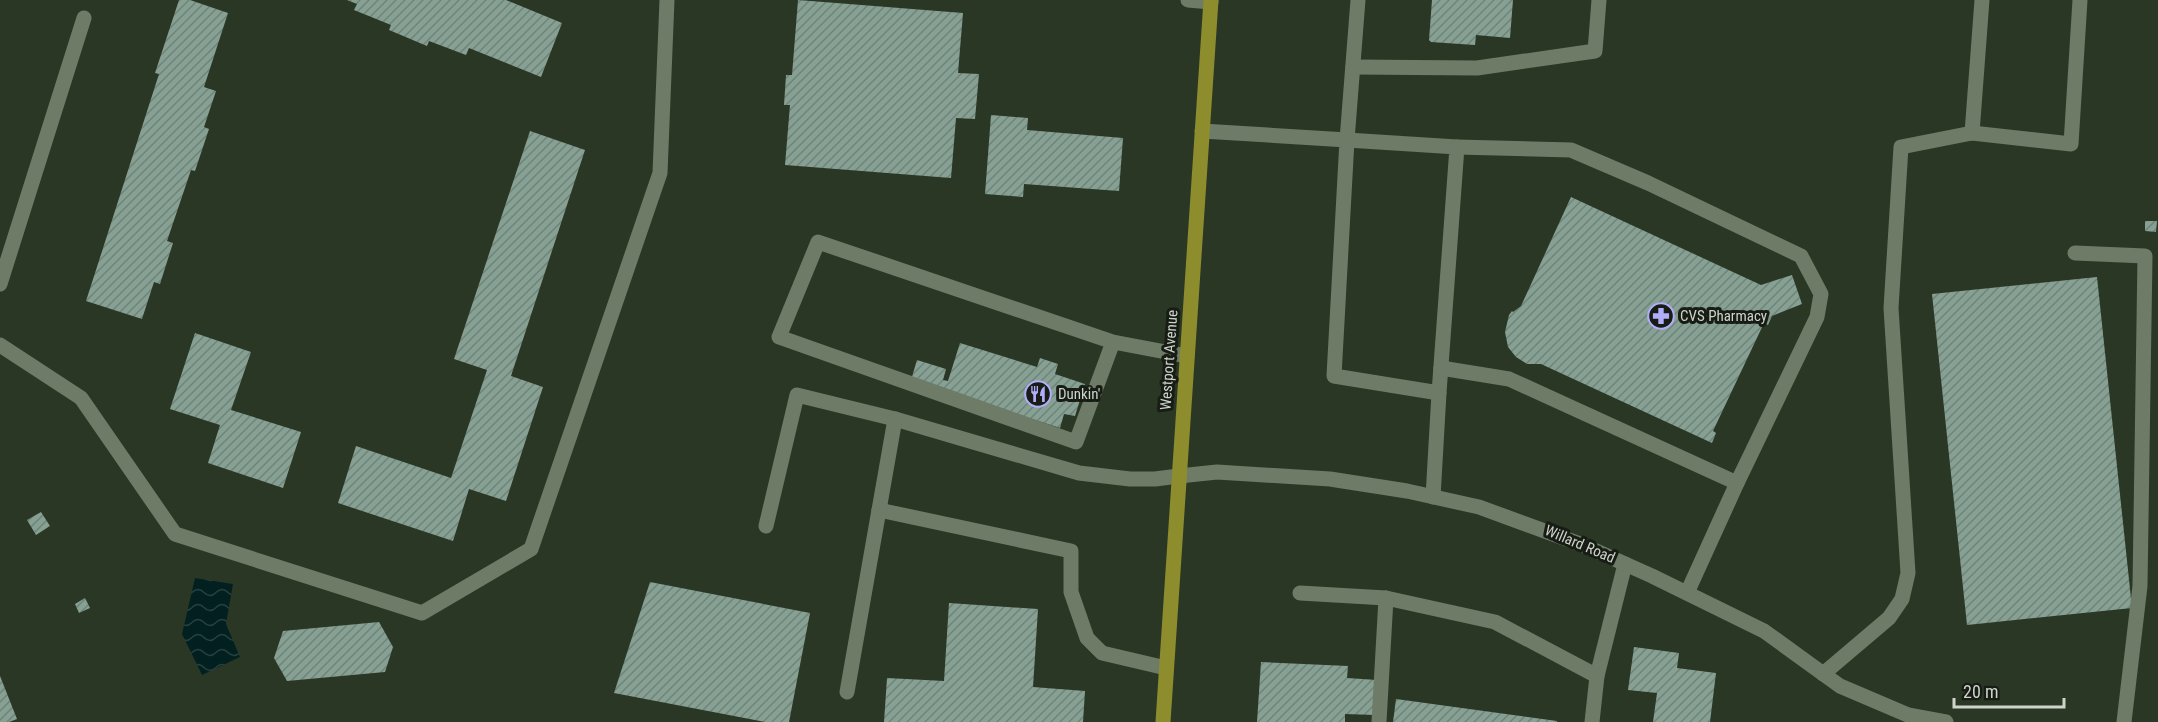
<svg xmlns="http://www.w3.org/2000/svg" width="2158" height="722" font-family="'Roboto Condensed',sans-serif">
	<defs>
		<pattern id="water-waves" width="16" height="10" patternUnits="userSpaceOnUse" patternTransform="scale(1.5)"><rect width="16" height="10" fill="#032020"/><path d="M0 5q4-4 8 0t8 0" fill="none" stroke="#27403f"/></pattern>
		<pattern id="building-hatch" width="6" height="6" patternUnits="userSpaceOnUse" patternTransform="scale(1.5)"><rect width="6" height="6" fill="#86a094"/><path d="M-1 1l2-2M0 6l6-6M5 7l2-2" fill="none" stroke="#70837a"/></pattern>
	</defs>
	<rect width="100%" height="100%" fill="#2b3725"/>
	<!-- water -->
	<path fill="url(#water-waves)" d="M195,578L233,584L226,624L240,657L202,675L182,634Z"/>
	<!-- building -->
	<g fill="url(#building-hatch)">
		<path d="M179,0H190L228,13L204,87L216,91L204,127L209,129L195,171L191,170L167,241L173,243L160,284L154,282L142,319L86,301L159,74L155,73Z"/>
		<path d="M347,0H506L562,23L541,77L469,48L466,55L429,41L427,46L389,30L391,25L354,10L357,4Z"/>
		<path d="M798,0L963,13L958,73L979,74L975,119L956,118L951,178L785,165L790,105H784L786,75H792Z"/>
		<path d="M1432,0H1513L1510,38L1476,35L1475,45L1431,42L1429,40Z"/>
		<path d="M991,115L1028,118L1027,130L1123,138L1119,191L1024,184L1023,197L985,194Z"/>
		<path d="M530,131L585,150L511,376L543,387L506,501L469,489L453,541L338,503L356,446L451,478L487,370L454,359Z"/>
		<path d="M1571,197L1761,285L1792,275L1802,304L1772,316L1768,325L1764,323L1713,431L1716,433L1712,443L1541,364H1527L1516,357L1508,347L1505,332L1509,315L1512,311L1513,312L1521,306Z"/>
		<path d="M2145,221H2157L2156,232L2145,231Z"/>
		<path d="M2097,277L2132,608L1967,625L1932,294Z"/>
		<path d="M195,333L251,352L231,410L301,432L283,488L208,463L220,425L170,409Z"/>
		<path d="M960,343L1037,367L1040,358L1058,364L1055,374L1085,384L1075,416L1064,414L1060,428L911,380L917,360L946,369L943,380L948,381Z"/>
		<path d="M41,512L50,526L36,535L27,520Z"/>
		<path d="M650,582L810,613L789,722H765L614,693Z"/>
		<path d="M85,598L90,608L79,613L75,604Z"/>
		<path d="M949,603L1038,609L1033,687L1085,691L1083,722H884L887,678L944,681Z"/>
		<path d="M379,622L393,647L385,672L287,681L274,658L283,631Z"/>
		<path d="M1634,647L1679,653L1677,668L1716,673L1710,722H1653L1657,693L1628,690Z"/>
		<path d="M1261,662L1348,666L1347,678L1377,680L1375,715L1345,714V722H1257Z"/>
		<path d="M0,676L17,719L9,722H0Z"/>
		<path d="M1396,699L1557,721V722H1393Z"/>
	</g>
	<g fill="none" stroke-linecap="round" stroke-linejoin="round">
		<!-- service -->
		<g stroke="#6d7b67" stroke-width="15">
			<path d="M1188,0L1211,2"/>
			<path d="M1358,0L1347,140L1457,147L1439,393"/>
			<path d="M1353,67L1477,68L1595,51L1599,0"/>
			<path d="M1202,131L1347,140L1334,376L1439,393L1433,497"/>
			<path d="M1972,133L1982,0"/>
			<path d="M2075,253L2145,256L2140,586L2124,722"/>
			<path d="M0,284L84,18"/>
			<path d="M1113,342L1076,442L779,337L818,242L1113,342L1187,356"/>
			<path d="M0,345L81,398L175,534L422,613L531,549L660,173L667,0"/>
			<path d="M1441,368L1509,379L1737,483L1817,317L1821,294L1801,256L1648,183L1571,150L1457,147"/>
			<path d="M879,510L1071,551V592L1087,638L1102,653L1166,668"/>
			<path d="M766,526L797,395L895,419L1079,473L1130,479H1155L1179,476"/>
			<path d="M1300,593L1386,598L1495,622L1597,676"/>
			<path d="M1687,593L1737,483"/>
			<path d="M1823,674L1889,618L1902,599L1908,573L1891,308L1901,147L1972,133L2071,144L2080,0"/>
			<path d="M847,692L895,419"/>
			<path d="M1379,722L1386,598"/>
			<path d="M1592,722L1597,676L1625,564"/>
		</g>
		<!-- minor -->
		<path stroke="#6d7b67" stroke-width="15" d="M1179,476L1217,472L1330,479L1407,491L1479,507L1583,545L1652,576L1764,631L1840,686L1908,715L1946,722"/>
		<!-- primary -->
		<path stroke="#8d8d2e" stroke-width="15" d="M1163,722L1211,0"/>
	</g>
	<!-- icons -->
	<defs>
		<g id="pharmacy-ring" transform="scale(1.35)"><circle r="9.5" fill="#171c15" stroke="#b1adfa" stroke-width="1.5"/><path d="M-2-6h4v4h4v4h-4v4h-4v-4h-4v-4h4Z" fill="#b1adfa"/></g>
		<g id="restaurant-ring" transform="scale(1.35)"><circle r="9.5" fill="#171c15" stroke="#b1adfa" stroke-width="1.5"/><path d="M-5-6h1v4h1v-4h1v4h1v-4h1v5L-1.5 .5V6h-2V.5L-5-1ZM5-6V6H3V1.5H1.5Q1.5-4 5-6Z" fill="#b1adfa"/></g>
	</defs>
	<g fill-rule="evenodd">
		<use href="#pharmacy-ring" x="1661" y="316"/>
		<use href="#restaurant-ring" x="1038" y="394"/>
	</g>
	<g text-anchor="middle" stroke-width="6" stroke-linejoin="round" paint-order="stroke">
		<!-- poi labels -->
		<g font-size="15" fill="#cdd4c9" stroke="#171c15" text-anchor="start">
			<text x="1680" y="321">CVS Pharmacy</text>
			<text x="1058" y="399">Dunkin'</text>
		</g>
		<!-- street labels -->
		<g font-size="15" fill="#cdd4c9" stroke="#171c15">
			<text transform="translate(1169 360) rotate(-86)" y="5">Westport Avenue</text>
			<text transform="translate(1580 544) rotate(23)" y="5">Willard Road</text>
		</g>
	</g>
	<!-- scale -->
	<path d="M1954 698v9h110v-9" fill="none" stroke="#cdd4c9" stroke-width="3"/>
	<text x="1963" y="698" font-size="18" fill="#cdd4c9" stroke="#171c15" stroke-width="4.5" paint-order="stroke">20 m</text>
</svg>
